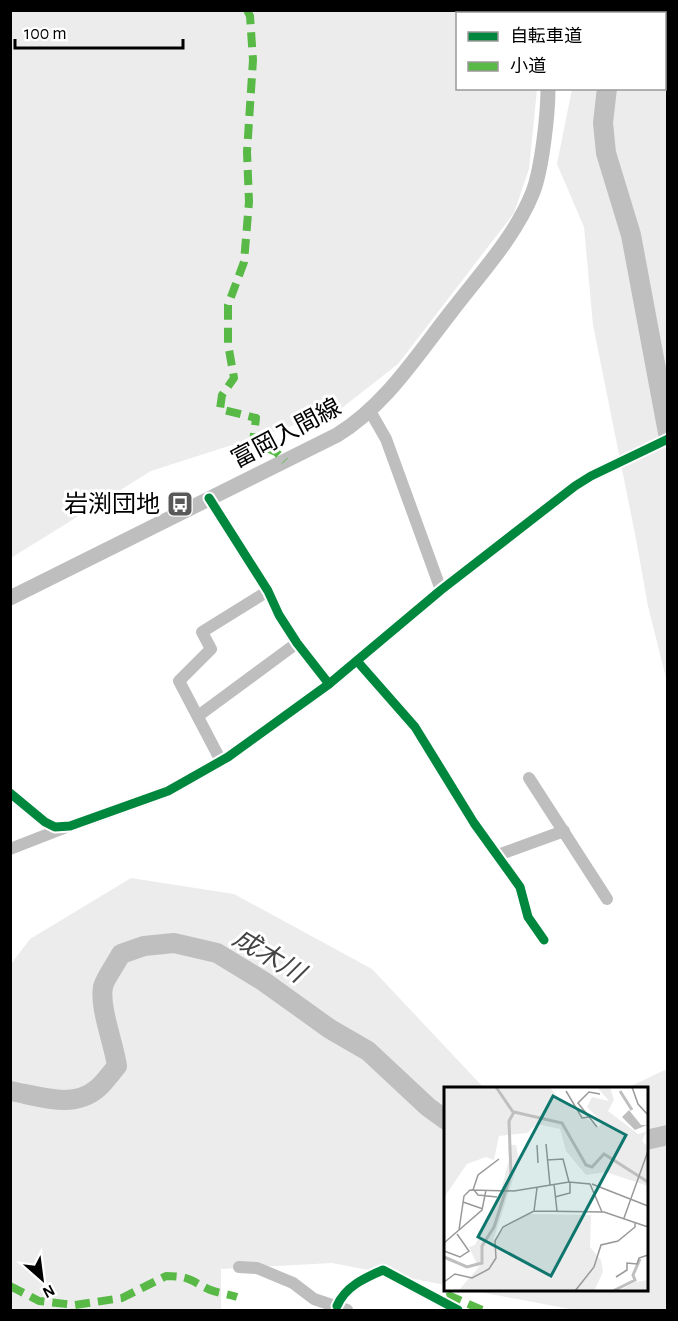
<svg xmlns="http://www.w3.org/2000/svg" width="678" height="1321" font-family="'Alegreya Sans','Noto Sans JP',sans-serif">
	<rect width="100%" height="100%" fill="#fff"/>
	<!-- green -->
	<g fill="#ececec">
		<path d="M11,11H667V682L648,606L636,539L593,325L584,227L557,164L572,89L664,88V14H458V88L537,89L529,169L514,213L398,364L338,411L151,471L11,558Z"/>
		<path d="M131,878L234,894L372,969L484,1088H446L445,1285L332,1263L221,1269V1310H11V964L30,939Z"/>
		<path d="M667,1069V1310H575L469,1290H646V1088H627Z"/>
	</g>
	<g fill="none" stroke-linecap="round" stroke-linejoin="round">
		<!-- river -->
		<g stroke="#bfbfbf" stroke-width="20">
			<path d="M624,14V10"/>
			<path d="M607,88L603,123L606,153L631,235L668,433"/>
			<path d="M10,1091C40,1096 73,1110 98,1088C105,1082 111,1073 117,1066C114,1044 99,1007 103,987C104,980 117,962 121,954L144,946L174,943L217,953L263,981L330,1029L368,1051L428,1107L446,1120"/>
			<path d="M646,1140L668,1135"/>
		</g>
		<!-- minor -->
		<g stroke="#bebebe" stroke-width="12">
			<path d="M370,411L386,439L441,590"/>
			<path d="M209,498L268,591L279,615L297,643L329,684"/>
			<path d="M357,661L415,727L474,823L520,887L528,917L544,940"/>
			<path d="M198,716L297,643"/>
			<path d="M221,761L179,681L211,649L202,632L268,591"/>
			<path d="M529,778L607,899"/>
			<path d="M10,793L45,822L55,827L70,826L168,791L228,757L329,684L441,590L575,486L591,476L668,439"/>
			<path d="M10,849L64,828"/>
			<path d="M498,855L564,831"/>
			<path d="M239,1267L257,1268L293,1283L314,1299L347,1310"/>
			<path d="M337,1306C345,1287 364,1278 383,1270L458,1310"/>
		</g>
		<!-- major -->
		<g stroke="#bebebe" stroke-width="15">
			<path d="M530,10L532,14"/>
			<path d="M10,598L337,435C385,406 417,355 451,312C480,274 515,237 533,192C542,168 548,114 548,88"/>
		</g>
		<!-- quiet -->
		<g stroke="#58b947" stroke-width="8" stroke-dasharray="15 8" stroke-linecap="butt">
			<path d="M247,10L250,16L253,60L247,152L249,202L244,262L228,305V344L234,378L222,395L220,409L256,418L253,442L276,452L285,461"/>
			<path d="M10,1286L39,1301L75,1305L122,1298L166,1276C189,1276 190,1280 208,1289C217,1293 228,1294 237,1297"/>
			<path d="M447,1297L450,1296L482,1310"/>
		</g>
		<!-- cycleway casing -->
		<g stroke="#fff" stroke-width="13">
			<g id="cycleway">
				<path d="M209,498L268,591L279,615L297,643L329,684"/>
				<path d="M357,661L415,727L474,823L520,887L528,917L544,940"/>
				<path d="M10,793L45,822L55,827L70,826L168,791L228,757L329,684L441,590L575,486L591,476L668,439"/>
				<path d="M337,1306C345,1287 364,1278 383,1270L458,1310"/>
			</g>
		</g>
		<!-- cycleway -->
		<use href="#cycleway" stroke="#00873e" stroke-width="9"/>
	</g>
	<!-- icons -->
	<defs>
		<g id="bus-square" transform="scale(1.35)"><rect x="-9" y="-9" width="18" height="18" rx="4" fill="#595959" stroke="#fff"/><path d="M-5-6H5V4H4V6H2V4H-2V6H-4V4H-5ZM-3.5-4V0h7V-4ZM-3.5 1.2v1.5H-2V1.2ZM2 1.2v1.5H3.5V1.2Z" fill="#fff"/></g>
	</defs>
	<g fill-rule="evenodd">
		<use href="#bus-square" x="180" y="504"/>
	</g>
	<g text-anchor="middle" stroke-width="6" stroke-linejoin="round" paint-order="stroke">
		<!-- street labels -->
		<g font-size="24" fill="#000" stroke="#fff">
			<text transform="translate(286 433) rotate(-28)" y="8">富岡入間線</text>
		</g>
		<!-- poi labels -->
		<g font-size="24" fill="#000" stroke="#fff" text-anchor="end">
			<text x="160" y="512">岩渕団地</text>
		</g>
		<!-- water labels -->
		<g font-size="26" font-style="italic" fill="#444" stroke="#fff">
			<text transform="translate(269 955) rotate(31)" y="9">成木川</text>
		</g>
	</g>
	<!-- overview -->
	<g transform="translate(444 1087)">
		<rect width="204" height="204" fill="#fff"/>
		<path d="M0,0H106L116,13L155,40L158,35L143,20L148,10L165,14L153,0H166L170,13L164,24L194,47L202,45L198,54L204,60V99L162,85L142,88L122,64L116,42L93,37L83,46L55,49L50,73L42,70L23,77L1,109ZM64,58H72L75,73L49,154L60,141L85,127L147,128L146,160L157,173L159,185L150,204H14L40,174L33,177L25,160L31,158L54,115L65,73ZM204,193V204H175L191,195Z" fill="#ececec"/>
		<path d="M185,23L197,38H203L191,43L178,30Z" fill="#bfbfbf"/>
		<path fill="none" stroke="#bfbfbf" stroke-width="3" d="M52,0L69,25M176,4L188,23M0,170L23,180L38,176V159L50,140L67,87L65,34L70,25L118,36L142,78L148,80L160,67L204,95M169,204L191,193L189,188L196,172"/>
		<path fill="none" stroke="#999" stroke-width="1.5" d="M188,0L194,17L204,28M122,4L138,31L145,30M153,40L134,16L145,5L156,7M102,57L106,98M93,58L94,76M103,73L119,72L125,95M110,97L113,124M148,97L204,119M29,103L34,88L55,72M30,103L34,108L53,110M111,110L126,106V95M19,115L39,122M90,124L93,101M180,131L204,64M15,143L20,109L26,103L70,104L125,95L146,97L158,125M0,156L38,123L42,103M0,164L16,170L25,164L13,147M172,190L183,183V176L193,177L195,171L204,168M0,195L11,187L28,191L45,182L52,171L51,154L59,140L90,124L160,125L204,140M131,204L150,180L157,158L174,154L191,140V135"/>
		<path fill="#0f766e" fill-opacity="0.15" stroke="#0f766e" stroke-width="3" d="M109,9L182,48L107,189L34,150Z"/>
		<rect width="204" height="204" fill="none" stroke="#000" stroke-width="3"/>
	</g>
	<!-- border -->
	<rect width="678" height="1321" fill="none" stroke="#000000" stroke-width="24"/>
	<!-- legend -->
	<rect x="456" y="12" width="210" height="78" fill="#ffffff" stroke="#999999" stroke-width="1.5"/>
	<rect x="468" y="32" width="30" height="9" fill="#00873e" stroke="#999999" stroke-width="1.5"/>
	<text x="510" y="42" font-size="18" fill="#000000">自転車道</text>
	<rect x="468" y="62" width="30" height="9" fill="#58b947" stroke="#999999" stroke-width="1.5"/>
	<text x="510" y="72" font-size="18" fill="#000000">小道</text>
	<!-- north arrow -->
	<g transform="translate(42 1279) rotate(152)" stroke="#ffffff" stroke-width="4.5" paint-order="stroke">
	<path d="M0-4.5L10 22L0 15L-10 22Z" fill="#000000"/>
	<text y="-9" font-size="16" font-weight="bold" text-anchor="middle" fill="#000000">N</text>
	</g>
	<!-- scale -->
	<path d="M15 39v9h168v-9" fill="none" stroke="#000000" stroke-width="3"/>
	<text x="24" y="39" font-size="18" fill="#000000" stroke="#ffffff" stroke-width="4.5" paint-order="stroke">100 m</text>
</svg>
